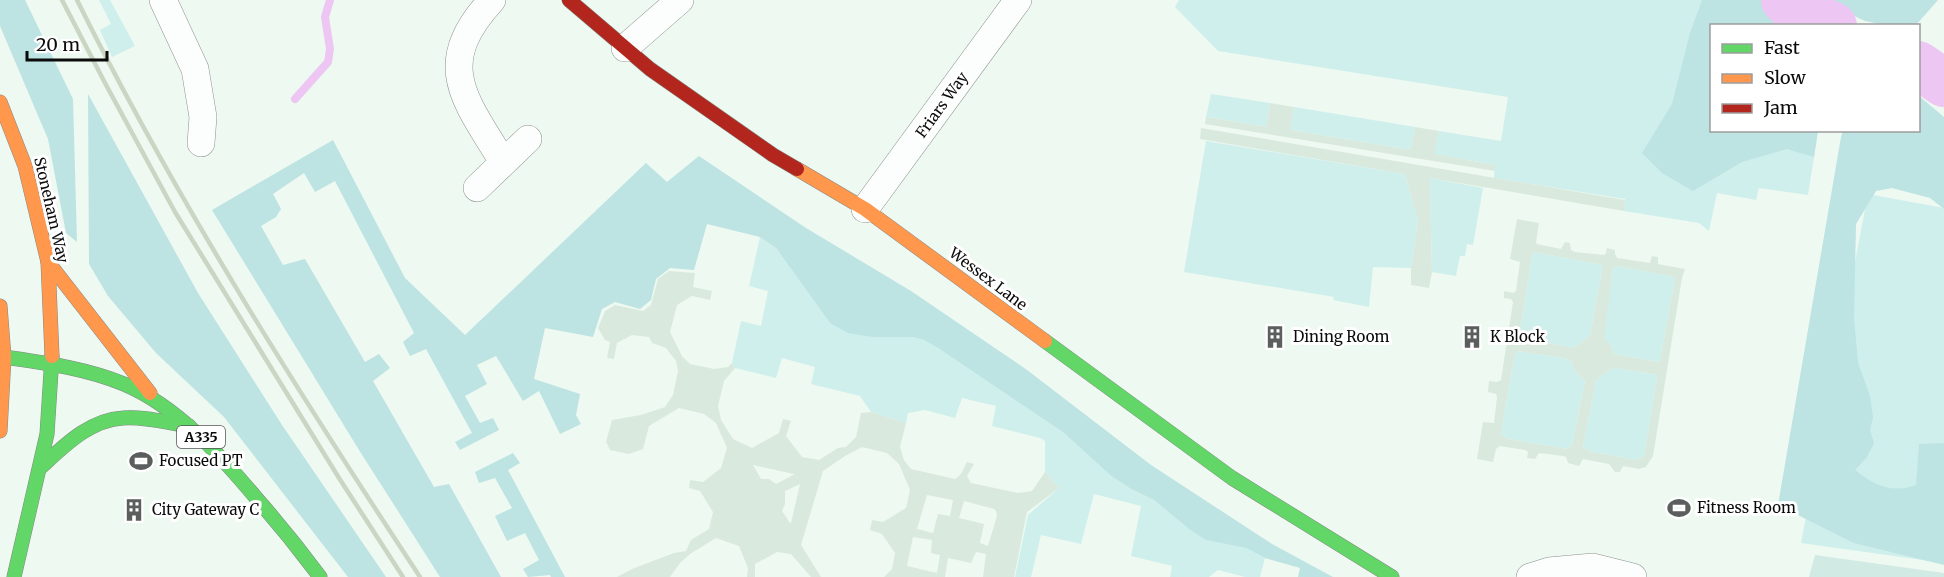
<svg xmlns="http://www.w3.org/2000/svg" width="1944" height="577" font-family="Merriweather,serif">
	<rect width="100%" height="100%" fill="#eef9f1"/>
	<!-- green -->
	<g fill="#cfefec">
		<path d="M99,0H110L135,46L112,57L100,30L111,24Z"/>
		<path d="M1179,0H1765L1798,25L1712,26V130L1818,131L1808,195L1759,188L1756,200L1717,193L1709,231L1699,223L1624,211L1625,199L1494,178L1495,165L1433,154L1439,131L1501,141L1508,97L1218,51L1175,7Z"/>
		<path d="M1211,94L1270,103L1266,127L1206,117Z"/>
		<path d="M1294,107L1415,127L1410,150L1290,130Z"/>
		<path d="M1206,141L1405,174L1418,221L1411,268L1373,267L1369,307L1333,300L1334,297L1184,272Z"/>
		<path d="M1430,178L1483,188L1473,245L1467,244L1465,256H1460L1456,276L1432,272Z"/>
		<path d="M1868,194L1944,208V563L1801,543Z"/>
		<path d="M760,237L776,248L830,323L872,337H913L924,340L938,348L1064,433L1110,475L1131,489L1154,500L1189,529L1207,540L1246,548L1265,558L1260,577H1245L1218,570L1209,577H1170L1172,566L1131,556L1141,506L1094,494L1081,544L1041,535L1031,577H1015L1028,515L1059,488L1045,472V441L1040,438L992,426L996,406L962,398L955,418L925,410L908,413L906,423L871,412L860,396L811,384L815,367L782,358L776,378L735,368L732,363L741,321L761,326L768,291L749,286Z"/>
		<path d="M1534,252L1603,265L1590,335L1577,346L1572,348L1519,337L1532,256Z"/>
		<path d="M1616,266L1673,276L1675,279L1660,360L1658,362L1614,354L1611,345L1603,339L1613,268Z"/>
		<path d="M1517,351L1564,358L1571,361L1574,370L1585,381L1572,445L1568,449L1508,439L1502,435L1501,432L1514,359Z"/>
		<path d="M1615,368L1655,374L1657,377L1644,456L1636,460L1588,451L1583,447L1596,380L1610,369Z"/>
	</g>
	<!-- forest -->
	<g fill="#bde3e3">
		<path d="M0,0H25L73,99L77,242L66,233L48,139L0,26Z"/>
		<path d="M1702,0H1765L1798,25L1712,26V130L1818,131L1814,157L1787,149L1742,162L1693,191L1662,173L1642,153L1672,104L1690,33Z"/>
		<path d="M1820,0H1938L1916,25H1885L1865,21Z"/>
		<path d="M88,94L198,293L282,425L386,577H348L224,417L156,353L108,296L89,264Z"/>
		<path d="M1919,96L1944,117V209L1930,198L1892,188L1876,191L1856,224L1854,318L1858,363L1870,396L1873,417L1870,430L1874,443L1867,457L1855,470C1874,485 1892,494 1916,485L1919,444L1944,443V565L1854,543L1778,505L1841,137L1843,131L1918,130Z"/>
		<path d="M333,140L405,278L465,335L646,163L667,182L699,156L806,228L911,291L1027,370L1151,465L1272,544L1333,577H1298L1300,568L1265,558L1246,548L1206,540L1189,529L1154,500L1131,489L1110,475L1064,433L938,348L924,340L913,337H872L848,333L830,323L776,248L760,237L707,224L694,270L670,268L656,279L651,300L640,309L615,302L602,309L593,337L545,328L534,379L580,394L576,415L581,424L560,434L539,391L523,401L496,356L477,365L487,384L465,396L480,423L493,418L499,430L460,450L455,442L472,433L426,349L410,356L403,342L414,333L335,181L315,192L304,173L273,194L281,209L276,217L261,226L283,265L305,259L365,362L379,354L390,368L373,381L434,487L449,484L501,577H440L359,450L212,210Z"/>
		<path d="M513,453L520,463L508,470L565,577H551L550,575L528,577L523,569L539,560L525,533L507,541L495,516L512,508L495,478L479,483L475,472Z"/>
	</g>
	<!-- cemetery -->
	<path fill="#d2eae4" d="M1815,555L1944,573V577H1809Z"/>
	<!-- plaza -->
	<g fill="#dae9de" fill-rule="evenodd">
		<path d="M1270,103L1294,107L1290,130L1410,150L1415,127L1439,131L1434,154L1495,165V171L1205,124L1206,117L1266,127Z"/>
		<path d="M1201,128L1625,200L1624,211L1430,178L1432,272L1429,288L1411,285V268L1418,221L1405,174L1200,139Z"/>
		<path d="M1517,219L1539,223L1536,242L1537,244L1561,249L1565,242L1570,243L1571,250L1575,252L1604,255L1606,253L1607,248L1615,250V254L1617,258L1650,263L1652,256L1658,257V264L1685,269L1682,278L1653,456L1646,467L1639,469L1623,466L1620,472H1615L1609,464L1583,459L1579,466L1568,463L1566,457L1563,456L1539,453L1535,459L1527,458L1528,452L1525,450L1500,446L1496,449L1493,462L1477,459L1483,422L1494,423L1497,397L1496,394L1488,392L1489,381L1497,382L1501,380L1513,302L1511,299L1504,298V291L1513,293L1516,291L1520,262L1510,259ZM1534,252L1603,265L1590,335L1577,346L1572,348L1519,337L1532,256ZM1616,266L1672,276L1675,279L1660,360L1658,362L1614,354L1611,345L1604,339L1613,268ZM1517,351L1564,358L1571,361L1574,370L1585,381L1572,445L1568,449L1508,439L1502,435L1501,432L1514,359ZM1615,368L1655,374L1657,377L1644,456L1636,460L1588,451L1583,447L1596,380L1610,369Z"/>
		<path d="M669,271L695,273L693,287L712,291L710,300L692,296L677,305L670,332L682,356L690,364L714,369L728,367L732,363L735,368L724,381L718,406L721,420L733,439L752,448L779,433L783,419L791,421L786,436L802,457L819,460L838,448L846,447L856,437L861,413L871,412L906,423L900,447L904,460L911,469L955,479L961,474L967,462L974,464L967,476L971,483L1018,493L1032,491L1045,472L1059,488L1027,512L1014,577H983L986,554L976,552L971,563L948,558L945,577H884L892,569L895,553L882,534L870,530L872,520L883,522L906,508L910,490L899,464L887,453L862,447L845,456L823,471L801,545L821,577H811L791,554L777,552L755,564V577H747L748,568L739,546L716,538L690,554L680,563L670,577H617L632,569L674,553L686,551L691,540L709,529L713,512L700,491L689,488L690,480L703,482L721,468L727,448L716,423L704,414L679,408L649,426L643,449L629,454L610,450L606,442L612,420L641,415L665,407L673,395L678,371L676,361L666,348L652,343L649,337L632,335L617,343L614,359L607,358L610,342L605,340L598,328L605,311L615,305L643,311L651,305L658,279ZM753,465L794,474H795L776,484L769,479H761ZM800,484L791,523H790L782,511L785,504V491ZM927,495L953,500L950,516L938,514L933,533L917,529ZM964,501L994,509L996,511L997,516L988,546L980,543L984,524L959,518ZM913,537L932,540L931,553L940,555L937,573L907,566Z"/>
	</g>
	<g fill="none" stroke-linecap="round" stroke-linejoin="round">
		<!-- stream -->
		<path stroke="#eec6f3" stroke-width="8" d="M295,99L328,62L330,49L325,17L330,0"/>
		<!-- river -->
		<g stroke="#eec6f3" stroke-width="48">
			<path d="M1785,0L1791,6L1833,26"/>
			<path d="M1918,65L1944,83"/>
		</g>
		<!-- street casing -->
		<g stroke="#8d928f" stroke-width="28">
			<g id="street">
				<path d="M163,0L195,69L203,117L201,143"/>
				<path d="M492,0C432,65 465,99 503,162"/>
				<path d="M625,48L680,0"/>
				<path d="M477,188L528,139"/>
				<path d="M865,209L1018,0"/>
				<path d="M1530,577L1549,571L1593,567L1633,577"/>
			</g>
		</g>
		<!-- fast casing -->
		<g stroke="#848985" stroke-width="15">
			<g id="fast">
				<path d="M1045,341L1232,478L1392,577"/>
				<path d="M4,357C45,363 85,368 124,384C178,407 220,455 257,499C279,524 300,550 320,577"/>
				<path d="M40,468C64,446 89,420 123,418C145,416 167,423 189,426"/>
				<path d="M14,577L47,434L52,356"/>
			</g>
		</g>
		<!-- slow casing -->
		<g stroke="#848985" stroke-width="15">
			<g id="slow">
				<path d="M0,102L25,166L48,262L52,356"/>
				<path d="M797,169L865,209L1045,341"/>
				<path d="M48,262L150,393"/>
				<path d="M0,306L4,357L0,431"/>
			</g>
		</g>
		<!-- jam casing -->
		<g stroke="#848985" stroke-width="15">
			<path id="jam" d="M569,0L650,69L773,155L797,169"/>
		</g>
		<!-- street -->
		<use href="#street" stroke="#fcfefd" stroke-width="27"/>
		<!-- fast -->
		<use href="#fast" stroke="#63d668" stroke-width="14"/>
		<!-- slow -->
		<use href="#slow" stroke="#ff974d" stroke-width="14"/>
		<!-- jam -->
		<use href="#jam" stroke="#b3261e" stroke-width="14"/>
		<!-- rail -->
		<g stroke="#cbd5c3" stroke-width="4.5">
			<path d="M62,0L105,83L175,212L339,478L403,577"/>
			<path d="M77,0C176,200 297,390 420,577"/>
		</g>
	</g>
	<!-- icons -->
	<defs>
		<g id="building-bare" transform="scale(1.8)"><path d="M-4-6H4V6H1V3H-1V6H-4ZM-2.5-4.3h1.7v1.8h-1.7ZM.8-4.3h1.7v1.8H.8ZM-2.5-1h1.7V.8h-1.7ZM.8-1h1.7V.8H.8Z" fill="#5a5e5c" stroke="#fff" stroke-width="2.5" paint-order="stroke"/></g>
		<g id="stadium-bare" transform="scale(1.8)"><path d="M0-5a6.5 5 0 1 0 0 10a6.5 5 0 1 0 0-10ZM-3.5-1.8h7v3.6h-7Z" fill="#5a5e5c" stroke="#fff" stroke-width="2.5" paint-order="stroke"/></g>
	</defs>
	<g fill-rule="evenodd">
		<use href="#building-bare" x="1275" y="337"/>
		<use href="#building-bare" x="1472" y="337"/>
		<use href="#stadium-bare" x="141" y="461"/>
		<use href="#stadium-bare" x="1679" y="508"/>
		<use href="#building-bare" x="134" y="510"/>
	</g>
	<g text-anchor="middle" stroke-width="6" stroke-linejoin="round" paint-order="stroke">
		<!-- shield labels -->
		<rect fill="#fff" stroke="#545454" stroke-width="1.5" x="177" y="426" width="48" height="22" rx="4.5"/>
		<g font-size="14" font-weight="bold" fill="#0b0b0b">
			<text x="201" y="442">A335</text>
		</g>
		<!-- street labels -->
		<g font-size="15" fill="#0b0b0b" stroke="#fff">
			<text transform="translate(942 105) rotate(-54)" y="5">Friars Way</text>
			<text transform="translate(51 210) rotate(77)" y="5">Stoneham Way</text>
			<text transform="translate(988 279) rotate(37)" y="5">Wessex Lane</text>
		</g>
		<!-- poi labels -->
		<g font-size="15" fill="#0b0b0b" stroke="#fff" text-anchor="start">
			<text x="1293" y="342">Dining Room</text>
			<text x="1490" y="342">K Block</text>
			<text x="159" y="466">Focused PT</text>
			<text x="1697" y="513">Fitness Room</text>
			<text x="152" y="515">City Gateway C</text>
		</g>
	</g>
	<!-- legend -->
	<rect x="1710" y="24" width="210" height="108" fill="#ffffff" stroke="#9d9d9d" stroke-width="1.5"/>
	<rect x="1722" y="44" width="30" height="9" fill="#63d668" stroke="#9d9d9d" stroke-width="1.5"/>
	<text x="1764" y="54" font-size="18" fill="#0b0b0b">Fast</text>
	<rect x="1722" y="74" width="30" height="9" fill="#ff974d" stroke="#9d9d9d" stroke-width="1.5"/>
	<text x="1764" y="84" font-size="18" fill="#0b0b0b">Slow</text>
	<rect x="1722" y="104" width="30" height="9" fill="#b3261e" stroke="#9d9d9d" stroke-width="1.5"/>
	<text x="1764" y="114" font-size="18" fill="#0b0b0b">Jam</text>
	<!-- scale -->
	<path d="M27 51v9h80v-9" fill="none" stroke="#0b0b0b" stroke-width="3"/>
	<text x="36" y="51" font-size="18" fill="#0b0b0b" stroke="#ffffff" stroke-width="4.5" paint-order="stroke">20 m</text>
</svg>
